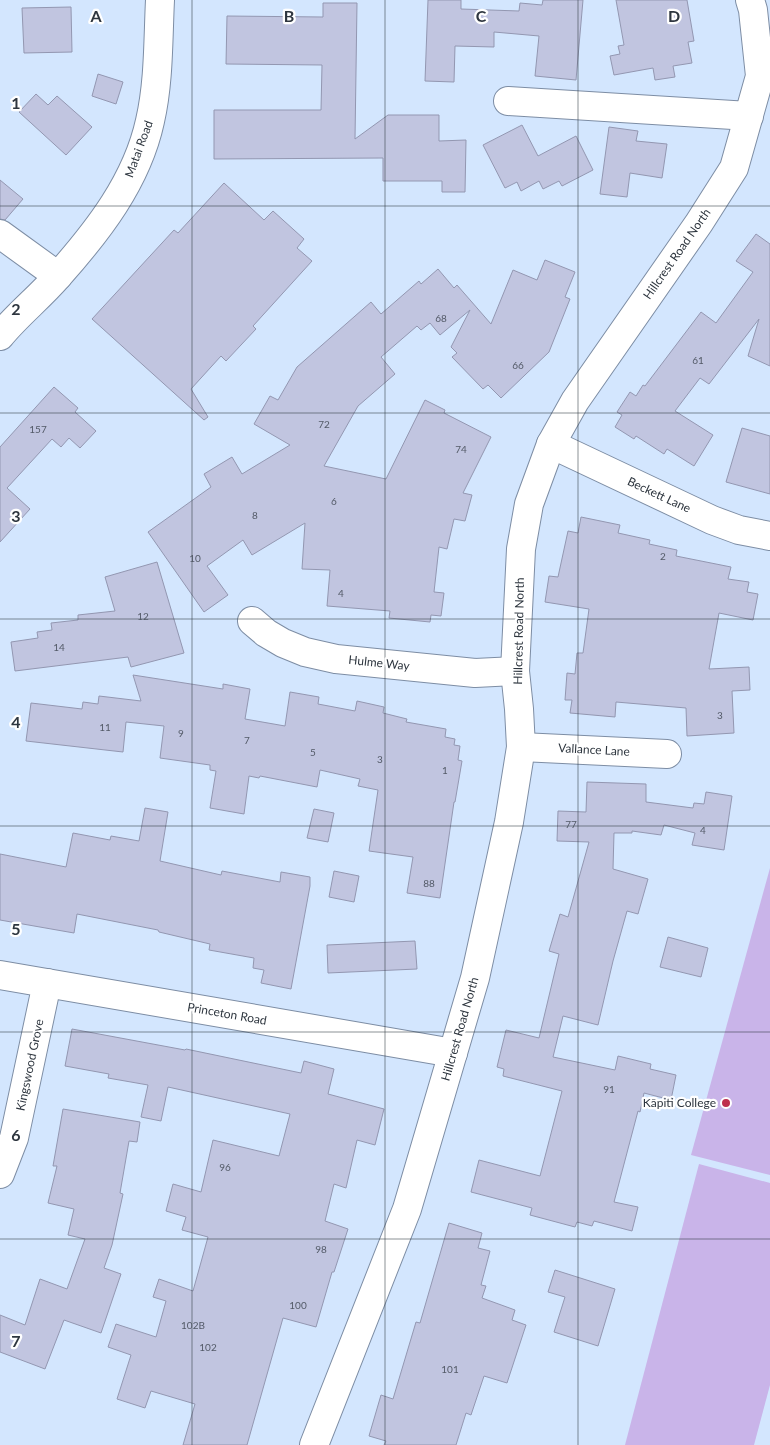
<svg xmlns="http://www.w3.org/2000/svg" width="770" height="1445" font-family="Lato,sans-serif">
	<rect width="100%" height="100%" fill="#d3e6fe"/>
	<!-- green -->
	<g fill="#c9b4e9">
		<path d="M770,868V1175L691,1155Z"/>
		<path d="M699,1164L770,1183V1385L754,1445H625Z"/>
	</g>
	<!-- building -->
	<g fill="#c1c5e0" stroke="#9397b1">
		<path d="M428,0H461V9L519,11L520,3L542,5L543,0H583L576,80L535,76L539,36L494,32V47L455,46L454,82L425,81Z"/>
		<path d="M616,0H687L694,41L688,42L692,63L673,66L675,77L655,80L653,68L614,75L610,56L620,54L618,46L624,45Z"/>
		<path d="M323,3H357L355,139L388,115H439V141L466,140L465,192H442V181H383V158L214,159V110H321L322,65L226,64L227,16L323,17Z"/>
		<path d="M71,7L72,52L24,53L22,8Z"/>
		<path d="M98,74L123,82L116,104L92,96Z"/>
		<path d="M36,94L48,105L57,96L92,127L66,155L19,112Z"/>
		<path d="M522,125L538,156L576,136L593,170L562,186L559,181L543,189L539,181L521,191L517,182L505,188L483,145Z"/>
		<path d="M609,127L638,131L636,141L667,144L662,178L630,173L627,197L600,194Z"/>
		<path d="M0,180L23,199L5,220L0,219Z"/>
		<path d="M224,183L264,220L273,211L304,239L297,248L312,261L253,326L256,329L226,361L221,356L191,389L208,417L204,420L92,319L174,230L178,233Z"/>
		<path d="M756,234L770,244V366L748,356L759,319L709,384L700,378L675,411L713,435L694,466L667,449L664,454L636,436L634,439L615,427L622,415L617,412L630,392L636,396L643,385L645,386L701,312L716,323L753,272L736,261Z"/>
		<path d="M545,260L575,272L565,297L570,299L549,352L501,398L488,385L483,389L452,357L457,353L451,347L470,310L440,335L430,323L421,330L417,326L381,357L395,374L358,406L324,466L386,479L425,400L445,410L444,413L491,437L463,493L472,495L465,521L454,519L447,549L439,547L434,592L444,593L441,616L431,615L430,622L389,618L390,611L327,606L330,570L302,569L305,523L252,555L243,540L207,566L228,595L204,612L148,532L211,487L204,474L232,457L242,474L290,445L254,424L270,396L278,400L297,367L371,302L381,314L419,281L421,284L438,269L454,288L457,285L491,324L513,270L537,280Z"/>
		<path d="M54,387L78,408L75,412L96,431L80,448L69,438L61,447L52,439L7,488L30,509L0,542V447Z"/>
		<path d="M742,428L770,436V494L726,482Z"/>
		<path d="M581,517L620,525L618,533L650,540L649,544L677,550L676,556L731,567L728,579L749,582L747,592L758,594L753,620L719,613L709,669L749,667L750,690L732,691L734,733L687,736L686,708L616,702L615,717L570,713L572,700H565L567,673L575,674L577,653H583L589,609L545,602L549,576L558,577L568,531L578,533Z"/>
		<path d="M157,562L184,653L131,667L128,657L15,671L11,642L38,638L37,632L52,630L51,623L78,620V615L115,611L105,577Z"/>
		<path d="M133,675L223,689V684L250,689L245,719L285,726L290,692L319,697L318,704L355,711L357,701L384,707L383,713L407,719L406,722L446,729L445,737L455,739L454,745L460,746L458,760L462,761L455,802H454L440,898L407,893L413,857L369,851L378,790L358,786L360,779L320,770L317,787L260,776L259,778L249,776L244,814L210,808L216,771L210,770V765L160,758L164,726L126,722L123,752L26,741L31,703L82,709L83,702L98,704L99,696L141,701Z"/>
		<path d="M587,782L646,784V802L693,808L694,803L704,804L706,792L732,796L724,850L692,845L695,833L664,825L661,835L632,831V833H614L613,869L648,879L638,914L627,911L613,961L598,1025L563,1016L553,1057L615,1070L618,1056L651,1064L650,1069L676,1075L671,1100L644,1093L640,1112L638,1111L614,1202L638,1207L632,1231L594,1221L592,1226L577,1222L575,1227L530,1215L532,1208L471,1192L479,1160L540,1176L562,1091L503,1076L504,1069L497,1067L506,1030L539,1038L559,954L549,951L560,914L568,917L589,842L557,841L558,811L586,812Z"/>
		<path d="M145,808L168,812L160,861L221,875L222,871L280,882L281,872L310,877V886L291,989L261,983L264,970L253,968L254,958L209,950L210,944L159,932L158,930L77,914L74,933L0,920V854L66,867L73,833L110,840L111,836L139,841Z"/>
		<path d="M314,809L334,813L328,842L307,838Z"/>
		<path d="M334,871L359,876L354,902L329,897Z"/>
		<path d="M668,937L708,948L701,977L660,967Z"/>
		<path d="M415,941L417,969L328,973L327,945Z"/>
		<path d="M72,1029L185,1050L186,1049L301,1073L304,1061L334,1069L328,1094L384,1109L375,1145L357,1140L346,1188L334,1184L325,1221L348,1229L334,1272H332L316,1327L283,1318L247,1445H183L195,1404L151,1391L145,1408L117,1399L131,1355L108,1347L116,1324L156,1337L166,1301L153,1297L159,1279L193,1291L208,1237L182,1230L186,1217L166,1211L173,1184L201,1192L213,1140L279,1156L290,1114L168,1087L161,1121L141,1117L148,1085L108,1078L109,1074L65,1066Z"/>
		<path d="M63,1109L140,1122L137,1142L129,1141L120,1193L123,1194L112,1245L104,1268L121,1274L101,1333L64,1320L45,1369L0,1352V1315L25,1325L40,1279L67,1289L85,1239L68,1235L74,1209L48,1203L57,1166H53Z"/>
		<path d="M449,1223L482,1233L478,1248L490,1251L481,1285L486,1286L482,1298L515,1310L512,1320L526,1325L507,1383L484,1376L471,1415L466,1413L456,1445H384L386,1441L369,1436L381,1395L393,1399L416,1322L420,1323Z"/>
		<path d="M555,1270L615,1289L598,1346L554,1332L565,1297L548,1292Z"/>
	</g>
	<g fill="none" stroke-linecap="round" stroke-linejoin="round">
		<!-- minor casing -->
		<g stroke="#7d8da4" stroke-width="30">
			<g id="minor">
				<path d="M508,101L749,116"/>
				<path d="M0,234L58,276"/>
				<path d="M551,444L712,520L739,530L770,536"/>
				<path d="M252,621L266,633L283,643L305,652L336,659L475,673L515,671"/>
				<path d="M521,747L667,754"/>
				<path d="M0,975L453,1053"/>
				<path d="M0,1174L14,1138L47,983"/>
				<path d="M314,1445L407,1209L475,978L509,822L521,747L519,709L515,671L521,549L529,504L551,444L575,401L699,223L734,168L760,76L753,10L750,0"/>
			</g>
		</g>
		<!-- tertiary casing -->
		<g stroke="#7d8da4" stroke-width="30">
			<path id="tertiary" d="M0,336C17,315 40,297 58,276C98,231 137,181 150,121C159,82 158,40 160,0"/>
		</g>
		<!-- minor -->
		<use href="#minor" stroke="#fff" stroke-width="28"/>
		<!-- tertiary -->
		<use href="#tertiary" stroke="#fff" stroke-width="28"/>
	</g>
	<!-- grid -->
	<path fill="none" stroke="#2e363f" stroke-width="1" stroke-opacity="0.55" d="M192,0V1445M385,0V1445M578,0V1445M0,206H770M0,413H770M0,619H770M0,826H770M0,1032H770M0,1239H770"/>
	<!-- markers -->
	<circle fill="#be2e4d" stroke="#fff" stroke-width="2" cx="726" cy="1103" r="5"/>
	<g text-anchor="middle" stroke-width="4.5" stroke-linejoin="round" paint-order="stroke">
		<!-- number labels -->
		<g font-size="10" fill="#535a67">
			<text x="441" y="322">68</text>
			<text x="698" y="364">61</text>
			<text x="518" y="369">66</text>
			<text x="324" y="428">72</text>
			<text x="38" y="433">157</text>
			<text x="461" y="453">74</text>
			<text x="334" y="505">6</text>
			<text x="255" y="519">8</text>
			<text x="663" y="560">2</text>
			<text x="195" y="562">10</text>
			<text x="341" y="597">4</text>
			<text x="143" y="620">12</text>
			<text x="59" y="651">14</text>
			<text x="720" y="719">3</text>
			<text x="105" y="731">11</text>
			<text x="181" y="737">9</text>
			<text x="247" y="744">7</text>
			<text x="313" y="756">5</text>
			<text x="380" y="763">3</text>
			<text x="445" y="774">1</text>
			<text x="571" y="828">77</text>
			<text x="703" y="834">4</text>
			<text x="429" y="887">88</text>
			<text x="609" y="1093">91</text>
			<text x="225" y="1171">96</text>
			<text x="321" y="1253">98</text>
			<text x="298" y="1309">100</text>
			<text x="193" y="1329">102B</text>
			<text x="208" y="1351">102</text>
			<text x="450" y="1373">101</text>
		</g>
		<!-- street labels -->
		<g font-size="12" fill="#2e363f" stroke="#fff">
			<text transform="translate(139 149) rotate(-70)" y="4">Matai Road</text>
			<text transform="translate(677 254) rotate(-55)" y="4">Hillcrest Road North</text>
			<text transform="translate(659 495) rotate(25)" y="4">Beckett Lane</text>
			<text transform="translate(519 631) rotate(-89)" y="4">Hillcrest Road North</text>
			<text transform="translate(379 663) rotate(6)" y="4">Hulme Way</text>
			<text transform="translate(594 750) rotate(3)" y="4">Vallance Lane</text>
			<text transform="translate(227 1014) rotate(10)" y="4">Princeton Road</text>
			<text transform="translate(460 1029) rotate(-74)" y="4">Hillcrest Road North</text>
			<text transform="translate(30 1065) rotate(-78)" y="4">Kingswood Grove</text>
		</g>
		<!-- poi labels -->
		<g font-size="12" fill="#2e363f" stroke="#fff" text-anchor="end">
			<text x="716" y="1107">Kāpiti College</text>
		</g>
	</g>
	<g font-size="16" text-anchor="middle" font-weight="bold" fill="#2e363f" stroke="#fff" stroke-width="4.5" stroke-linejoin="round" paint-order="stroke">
		<text x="96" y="22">A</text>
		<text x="289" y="22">B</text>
		<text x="481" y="22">C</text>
		<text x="674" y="22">D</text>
		<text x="16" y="109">1</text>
		<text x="16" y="315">2</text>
		<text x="16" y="522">3</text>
		<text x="16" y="728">4</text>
		<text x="16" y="935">5</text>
		<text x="16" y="1141">6</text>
		<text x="16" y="1347">7</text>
	</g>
</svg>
